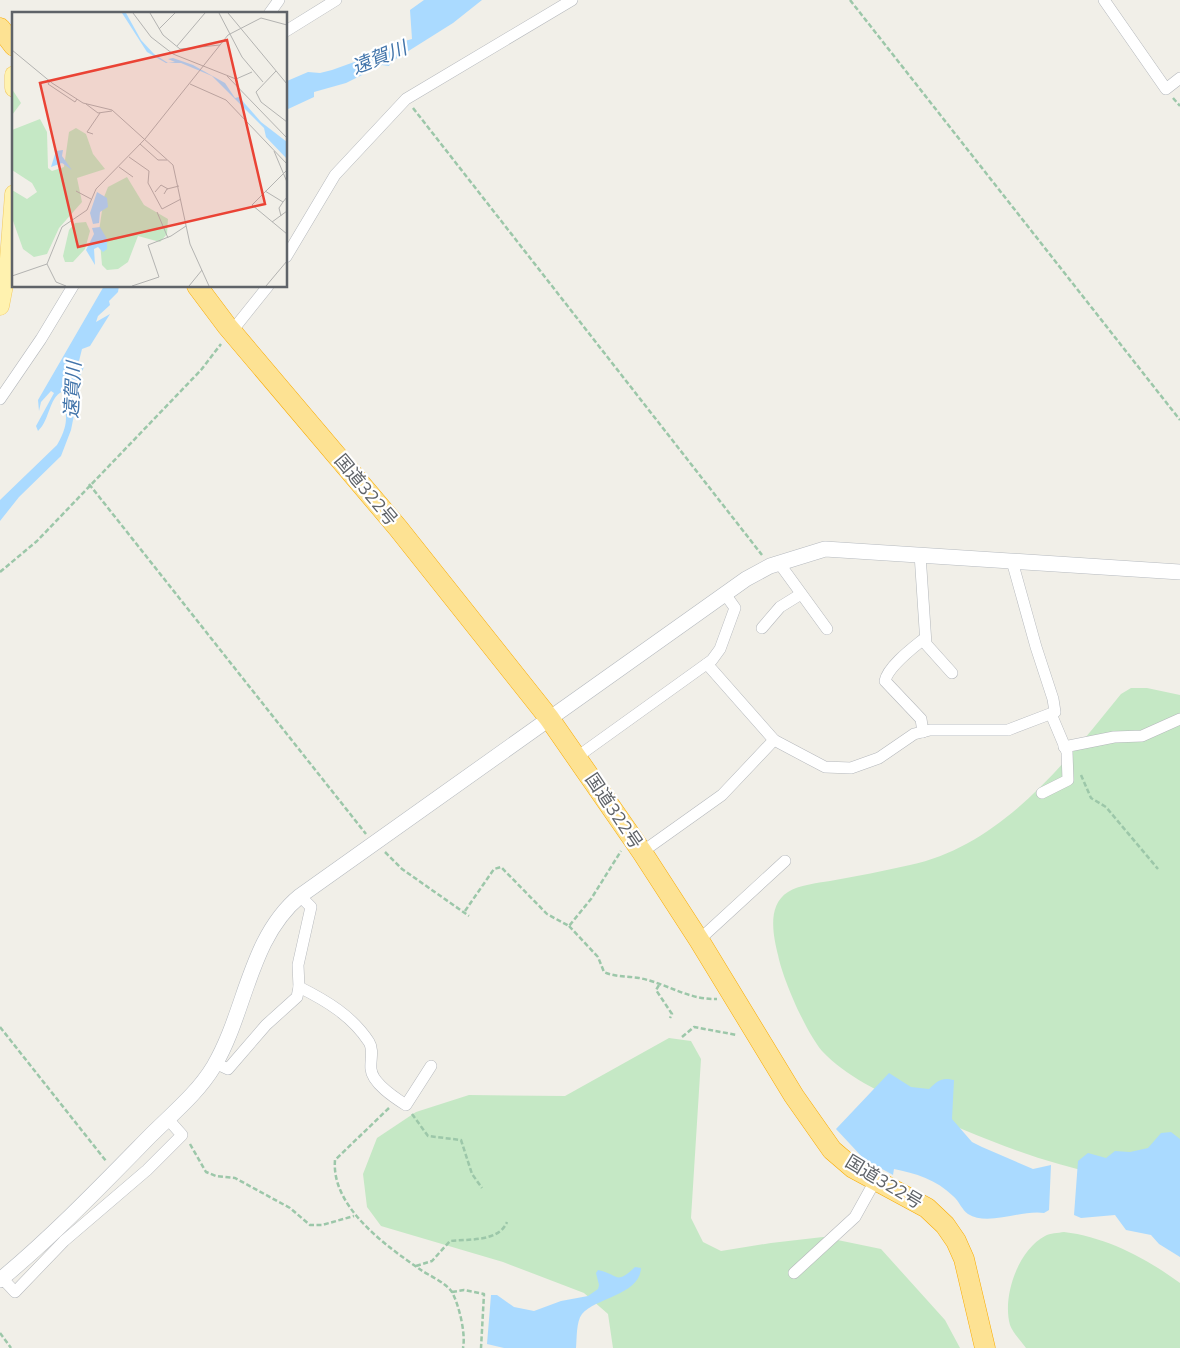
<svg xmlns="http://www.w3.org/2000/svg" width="1180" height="1348" font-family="Mulish,'Noto Sans JP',sans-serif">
	<rect width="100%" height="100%" fill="#f1efe8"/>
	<!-- green -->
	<g fill="#c5e8c5">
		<path d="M1131,688H1147L1180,695V1188C1155,1184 1129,1180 1104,1175C1038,1162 973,1135 912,1107C882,1093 845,1076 822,1051C806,1032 783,980 778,955C773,935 767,905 788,892C799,885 817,883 830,881C857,876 884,871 910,865C1002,845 1065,763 1121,694Z"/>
		<path d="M669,1038L691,1041L701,1059L691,1218L703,1242L721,1251L771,1243L823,1237L881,1249L945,1320L960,1348H613L608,1314L584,1293L503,1262L381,1226L367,1207L363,1174L377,1138L416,1112L469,1095L565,1096Z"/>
		<path d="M1064,1232C1106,1237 1146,1258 1180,1283V1348H1026C1021,1341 1013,1333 1010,1325C1002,1297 1018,1250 1045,1236C1050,1233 1058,1233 1064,1232Z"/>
	</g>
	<!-- water -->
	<g fill="#aadaff">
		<path d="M424,0H482L453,23L391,62L389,66L382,65L346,83L314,92V97L286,110L287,81L308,72L320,73L332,70L382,52L401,42L412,39L410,10Z"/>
		<path d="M104,286H119L118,292L109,301L110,305L98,316L96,322L110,314L90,346L82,349L78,365L84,367L72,393L74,415L71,430L61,456L19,497L0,521V500L57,445C72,419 63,416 66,390C48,395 51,419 38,431L36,426L54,393L51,391L41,402L39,411L38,400Z"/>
		<path d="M889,1073L911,1087L929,1089C938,1080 942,1077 954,1080L952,1119L972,1142L982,1147L1033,1169L1051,1165L1049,1210L1044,1213C1023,1209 988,1227 968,1214C962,1210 959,1201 953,1196C937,1180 915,1173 894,1169L893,1175L864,1159L836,1129Z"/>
		<path d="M1171,1132L1180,1139V1257L1159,1244L1151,1235L1126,1230L1115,1215L1081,1218L1074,1215L1078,1161L1088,1153L1106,1158L1115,1151L1130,1152L1148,1148L1161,1133Z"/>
		<path d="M635,1267L641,1268C640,1295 595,1298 582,1314C576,1322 577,1338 576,1348H504L487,1344L491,1295H497L514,1307L534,1311L561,1301L588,1296L598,1289L599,1285L596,1273L598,1270C619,1274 615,1286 635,1267Z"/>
	</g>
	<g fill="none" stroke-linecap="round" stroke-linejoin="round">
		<!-- street casing -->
		<g stroke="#b5b8bc" stroke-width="12">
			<g id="street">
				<path d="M1104,0L1166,89L1180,78"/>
				<path d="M269,14L279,0"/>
				<path d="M286,31L336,0"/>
				<path d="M286,257L335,175L406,99L572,0"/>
				<path d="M232,331L268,286"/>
				<path d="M0,399L41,339L73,286"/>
				<path d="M920,554L926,644L952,673"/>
				<path d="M779,563L827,629"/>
				<path d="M762,628L780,607L801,594"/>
				<path d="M707,664L774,740"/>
				<path d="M923,732L921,719L885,681C888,666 914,647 925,638"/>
				<path d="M1064,747L1114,737L1142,736L1180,719"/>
				<path d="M577,757L712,660L720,649L735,608L725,594"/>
				<path d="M1042,793L1068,780L1067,752L1051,714"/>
				<path d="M642,852L722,795L774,740L825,767L851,768L879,758L914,734L930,730H1008L1055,712L1053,699L1036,647L1012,561"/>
				<path d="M699,940L785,861"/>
				<path d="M299,987C327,1001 352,1016 369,1042C374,1050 370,1061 371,1069C372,1083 395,1098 406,1105L431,1066"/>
				<path d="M215,1063L228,1069L266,1025L297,997L299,987L298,965L311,907L300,896"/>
				<path d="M794,1273L855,1217L875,1181"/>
				<path d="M2,1278L15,1292L64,1241L147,1170L182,1135L167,1118"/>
			</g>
		</g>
		<!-- secondary casing -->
		<g stroke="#b6babf" stroke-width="16">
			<path id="secondary" d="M0,1280C53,1236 102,1185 150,1136C172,1114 198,1093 214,1066C246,1012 249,938 300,896L746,579L770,566L825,549L1180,572"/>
		</g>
		<!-- primary casing -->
		<g stroke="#f2c960" stroke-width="19">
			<g id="primary">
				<path d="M14,75V88"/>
				<path d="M0,306L9,259L14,194"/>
			</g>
		</g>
		<!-- highway casing -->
		<g stroke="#f9ab00" stroke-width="21">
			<g id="highway">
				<path d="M0,28L14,46"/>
				<path d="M197,286L227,326L398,528L549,718L642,852L699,940L794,1096L832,1150L853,1168L927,1208L945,1225L956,1241L964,1259L985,1348"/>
			</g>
		</g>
		<!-- path -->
		<g stroke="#9cc7a9" stroke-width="2.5" stroke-dasharray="5 2.5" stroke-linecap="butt">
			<path d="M850,0L1180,420"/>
			<path d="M1173,98L1180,106"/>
			<path d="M413,108L762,555"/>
			<path d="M89,484L366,834"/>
			<path d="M0,572L37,541L201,370L221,344"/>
			<path d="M1081,775L1091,798L1106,807L1158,869"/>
			<path d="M385,852L402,869L469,916"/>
			<path d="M465,911L494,869L501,867L547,914L569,926L591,899L621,851"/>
			<path d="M569,926L598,957L604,972C615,977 627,976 639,978C666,983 688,1000 717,999"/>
			<path d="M659,985L656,990L672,1014L670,1018"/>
			<path d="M0,1027L106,1161"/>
			<path d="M682,1037L694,1027L737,1035"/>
			<path d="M389,1108L335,1160C331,1207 386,1246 421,1270C430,1276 446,1283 452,1292C459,1305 466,1334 463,1348"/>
			<path d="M412,1114L428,1136L461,1140L472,1174L482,1188"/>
			<path d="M190,1144L206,1172L216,1176L235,1178L290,1208L310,1225H322L354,1216"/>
			<path d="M416,1266L432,1261L450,1241C468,1239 499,1242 507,1222"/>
			<path d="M452,1292L464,1290L484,1294L481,1348"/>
			<path d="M0,1333L11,1348"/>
		</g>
		<!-- street -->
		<use href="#street" stroke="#fff" stroke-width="11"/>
		<!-- secondary -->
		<use href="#secondary" stroke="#fff" stroke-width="15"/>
		<!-- primary -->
		<use href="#primary" stroke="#fff2af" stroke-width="18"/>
		<!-- highway -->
		<use href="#highway" stroke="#fde293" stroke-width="20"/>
	</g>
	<g text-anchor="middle" stroke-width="4.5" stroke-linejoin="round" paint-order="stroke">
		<!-- street labels -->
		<g font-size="18" fill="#5f6368" stroke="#fff">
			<text transform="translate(366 490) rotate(50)" y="6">国道322号</text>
			<text transform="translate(614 811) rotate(56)" y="6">国道322号</text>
			<text transform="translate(884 1182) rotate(31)" y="6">国道322号</text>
		</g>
		<!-- water labels -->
		<g font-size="19" font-style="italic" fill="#4174aa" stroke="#fff">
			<text transform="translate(379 57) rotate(-22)" y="7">遠賀川</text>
			<text transform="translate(72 390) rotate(-87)" y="7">遠賀川</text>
		</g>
	</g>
	<!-- overview -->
	<g transform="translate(12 12)">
		<rect width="275" height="275" fill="#f1efe8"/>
		<path d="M0,77L9,91L0,103ZM28,107L35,120L36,156L40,159L52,155L57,120L64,116L74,122L81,142L93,157L65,166L70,190L47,216L35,242L22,245L11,237L0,206V178L15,187L25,180L20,171L0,158V118ZM115,165L132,193L156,207L155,222L148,230L126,224L116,250L106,257L95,258L90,253L87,219L92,185L96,175ZM74,210L78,219L73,237L61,250H53L51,244L57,218L63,211Z" fill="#c5e8c5"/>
		<path d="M110,1H114L129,28L142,42L156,51L163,50L156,47L161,46L181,53L213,71L223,86L227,85L249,110L275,130V147L254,125L252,116L200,64L169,51H154L135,40ZM51,138L50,144L60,158L50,151L39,155L44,139ZM85,180L95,186L96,195L88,200L87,211L81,212L78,201ZM88,215L95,227V237L91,240L86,235L82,237L83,253L74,238L82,222L80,216Z" fill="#aadaff"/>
		<path fill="none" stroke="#b3b3b1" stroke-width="1" d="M121,1L139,25L161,42L224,67L240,60M138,1L151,23L168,37L208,33M207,1L230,45L251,70M216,1L275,72M147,17L163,1M165,34L193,1M0,38L40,71L71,91L100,98L161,153L178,232L197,274M264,59L244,80L249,90L275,110M215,64L275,126M38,69L36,72L63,90L65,87M178,72L214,88L275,152M74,92L86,101L100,99M81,122L75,120L88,101M128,132L146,148H155M262,139L275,170M117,145L137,159L136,171L150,197L169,187M107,155L121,165M275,158L240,193L275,222M64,179L79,187M253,179L271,190L275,185M143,180L149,173L156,177M152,182L155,177L167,174M145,200L156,226M269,204L267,196L271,190M260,210L275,199M35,252L44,270L54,274M0,264L35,252L50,215L75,198L84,177L133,127L216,23L249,6L275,13M120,274L147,265L136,233L159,224L174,214M177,274L190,258M254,274L275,249"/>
		<path fill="#ea4335" fill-opacity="0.15" stroke="#ea4335" stroke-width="2.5" d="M215,28L253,192L66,235L28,71Z"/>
		<rect width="275" height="275" fill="none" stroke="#5f6368" stroke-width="2.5"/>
	</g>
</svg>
